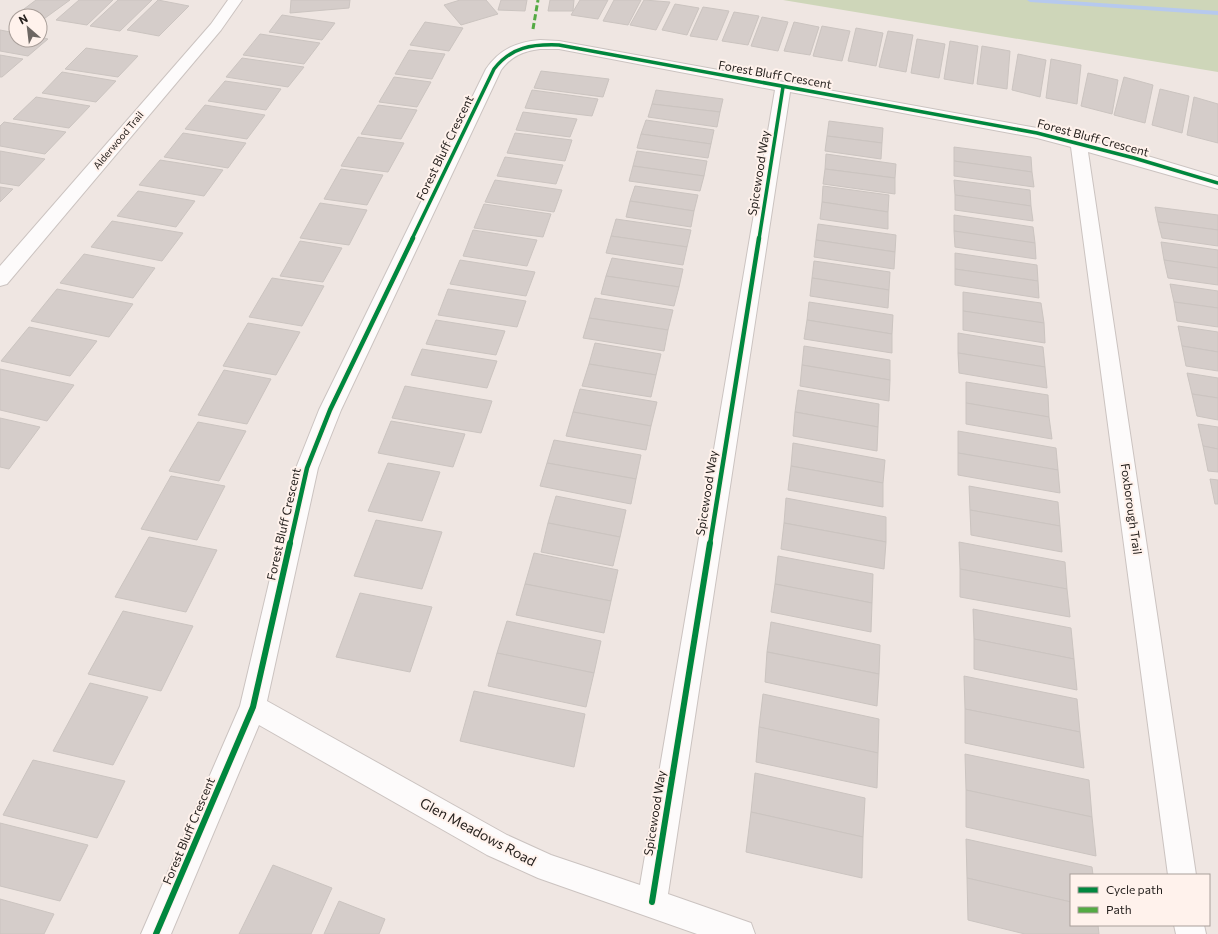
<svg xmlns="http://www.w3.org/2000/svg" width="1218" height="934" font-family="Commissioner,sans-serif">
	<rect width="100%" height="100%" fill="#efe6e2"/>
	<!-- green -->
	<path fill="#ced6b9" d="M783,0H1218V72Z"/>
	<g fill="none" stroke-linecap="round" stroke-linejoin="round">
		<!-- stream -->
		<path fill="#b6c9ee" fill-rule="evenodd" d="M1027,0H1055L1218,11V15L1030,2Z"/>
	</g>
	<!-- building -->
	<g fill="#d5cdca" stroke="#cbc4c0">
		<path d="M36,0H70L41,21L40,16L16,15Z"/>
		<path d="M79,0H113L87,25L56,20Z"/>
		<path d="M118,0H152L120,31L90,26Z"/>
		<path d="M158,0L189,6L159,36L127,30Z"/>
		<path d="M291,0H350L349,8L290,13Z"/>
		<path d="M460,0H486L498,14L461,25L444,5Z"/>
		<path d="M501,0H527L525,11L498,10Z"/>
		<path d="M550,0H574L573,11H548Z"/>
		<path d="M580,0H608L598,19L571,15Z"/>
		<path d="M614,0H641L628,25L603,21Z"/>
		<path d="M644,0L670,2L656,30L630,25Z"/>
		<path d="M675,4L699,8L687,35L662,30Z"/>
		<path d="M703,7L729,11L717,40L690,36Z"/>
		<path d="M734,12L759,16L748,45L722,41Z"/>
		<path d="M282,15L335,23L322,40L269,32Z"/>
		<path d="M762,17L788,22L778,51L751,46Z"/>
		<path d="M425,22L463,28L449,51L410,45Z"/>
		<path d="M794,22L819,27L810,55L784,51Z"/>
		<path d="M822,26L850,31L842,61L813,56Z"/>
		<path d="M856,28L883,33L876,66L848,61Z"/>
		<path d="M0,30L16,33V40H40V37L48,39L28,56L0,51Z"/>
		<path d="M888,31L913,35L906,72L879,67Z"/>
		<path d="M260,34L320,43L304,64L243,55Z"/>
		<path d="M917,39L945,44L939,78L911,73Z"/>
		<path d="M950,41L978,46L973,84L944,79Z"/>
		<path d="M982,46L1010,51L1007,89L977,84Z"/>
		<path d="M86,48L138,56L118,77L65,69Z"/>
		<path d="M409,50L445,54L432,79L395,74Z"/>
		<path d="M1018,54L1046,60L1040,97L1012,90Z"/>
		<path d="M0,55L23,59L2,77H0Z"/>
		<path d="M242,58L304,67L288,87L226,77Z"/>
		<path d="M1051,59L1081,65L1077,104L1046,98Z"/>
		<path d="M541,71L609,79L603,97L534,88Z"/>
		<path d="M62,72L116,81L96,102L42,93Z"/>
		<path d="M1088,73L1118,80L1112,114L1081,106Z"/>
		<path d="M394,77L431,82L417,107L379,102Z"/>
		<path d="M1124,77L1153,85L1145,123L1114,115Z"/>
		<path d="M225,81L281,89L266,110L208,101Z"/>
		<path d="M1160,89L1189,96L1182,133L1152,125Z"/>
		<path d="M532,90L598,99L592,116L525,108Z"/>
		<path d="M656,90L723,99L720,112L652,104Z"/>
		<path d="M36,97L90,106L69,128L13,119Z"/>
		<path d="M1194,97L1218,104V143L1187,135Z"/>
		<path d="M652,104L720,112L717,127L648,117Z"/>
		<path d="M205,105L265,115L247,139L185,129Z"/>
		<path d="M378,105L417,110L401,139L361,134Z"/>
		<path d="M523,112L577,119L570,137L516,130Z"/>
		<path d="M646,120L714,130L711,144L641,134Z"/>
		<path d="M829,121L883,128L882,143L827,136Z"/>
		<path d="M4,122L66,132L45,154L0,146V126Z"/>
		<path d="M183,133L246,143L228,168L164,157Z"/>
		<path d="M515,133L572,140L565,161L507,153Z"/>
		<path d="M641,134L711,144L708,158L637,148Z"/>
		<path d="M827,136L882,143L881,159L825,151Z"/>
		<path d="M358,137L404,143L388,172L341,166Z"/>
		<path d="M954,147L1031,157L1032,172L954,161Z"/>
		<path d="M0,151L45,159L19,186L0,183Z"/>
		<path d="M637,151L707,161L704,176L633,166Z"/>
		<path d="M826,154L896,164L895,178L825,169Z"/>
		<path d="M505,157L563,165L556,184L497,176Z"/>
		<path d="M160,160L223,170L204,196L139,185Z"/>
		<path d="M954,161L1032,172L1034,187L954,176Z"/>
		<path d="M633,166L704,176L700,191L629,181Z"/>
		<path d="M341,169L383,175L367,205L324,199Z"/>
		<path d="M825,169L895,178V194L823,184Z"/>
		<path d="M495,180L562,190L554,212L485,202Z"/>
		<path d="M954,180L1030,190L1031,206L955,195Z"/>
		<path d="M635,186L698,195L694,211L630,201Z"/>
		<path d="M823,186L889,195L888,212L822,202Z"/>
		<path d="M0,187L13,189L0,202Z"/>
		<path d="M138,191L195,201L176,227L117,216Z"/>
		<path d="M955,195L1031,206L1033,221L955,210Z"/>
		<path d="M630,201L694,211L691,227L626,217Z"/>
		<path d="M822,202L888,212V229L820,219Z"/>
		<path d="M320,203L367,210L349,245L300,238Z"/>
		<path d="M484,204L551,214L543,237L474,228Z"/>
		<path d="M1155,207L1218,215V230L1158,222Z"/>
		<path d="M954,215L1033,227L1035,243L954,231Z"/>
		<path d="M616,219L691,230L687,247L611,236Z"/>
		<path d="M112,221L183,233L162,261L91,247Z"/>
		<path d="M1158,222L1218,230V246L1162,238Z"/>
		<path d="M818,224L896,235L895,252L816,240Z"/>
		<path d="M473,230L537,240L527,266L463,256Z"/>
		<path d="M954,231L1035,243L1036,259L955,247Z"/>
		<path d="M611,236L687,247L683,265L606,253Z"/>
		<path d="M816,240L895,252L894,269L814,257Z"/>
		<path d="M300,241L342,248L323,282L280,276Z"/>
		<path d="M1161,242L1218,250V268L1164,260Z"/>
		<path d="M955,253L1037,265L1038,281L955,269Z"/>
		<path d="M84,254L155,268L133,298L60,283Z"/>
		<path d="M612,258L683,269L679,287L606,276Z"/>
		<path d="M460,260L535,272L526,296L450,284Z"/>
		<path d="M1164,260L1218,268V285L1168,278Z"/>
		<path d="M814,261L890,272L889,290L812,278Z"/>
		<path d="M955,269L1038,281L1039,298L955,285Z"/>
		<path d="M606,276L679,287L674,306L601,294Z"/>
		<path d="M272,278L324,286L302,326L249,317Z"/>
		<path d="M812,278L889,290L888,308L810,296Z"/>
		<path d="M1170,284L1218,291V308L1174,302Z"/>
		<path d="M57,289L133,304L109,337L31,321Z"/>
		<path d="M448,289L526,301L517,327L438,315Z"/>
		<path d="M963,292L1041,303L1044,323L963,311Z"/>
		<path d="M595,298L673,310L668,330L589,318Z"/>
		<path d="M809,302L893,315L892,334L807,320Z"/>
		<path d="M1174,302L1218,308V327L1177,321Z"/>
		<path d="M963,311L1044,323L1045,343L963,330Z"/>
		<path d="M589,318L668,330L664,351L583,338Z"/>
		<path d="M436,320L505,331L496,355L426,344Z"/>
		<path d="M807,320L892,334V353L804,339Z"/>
		<path d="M248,323L300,332L276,375L223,366Z"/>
		<path d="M1178,326L1218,332V352L1182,346Z"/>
		<path d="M29,327L97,341L70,376L1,361Z"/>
		<path d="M958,333L1043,347L1045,367L958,353Z"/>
		<path d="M595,343L661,354L656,375L589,364Z"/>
		<path d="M804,346L890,360V380L802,365Z"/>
		<path d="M1182,346L1218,352V371L1186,366Z"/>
		<path d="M422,349L497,361L487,388L411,375Z"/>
		<path d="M958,353L1045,367L1047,388L959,373Z"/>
		<path d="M589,364L656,375L651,397L582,386Z"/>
		<path d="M802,365L890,380L889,401L800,386Z"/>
		<path d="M0,369L74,385L47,421L0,410Z"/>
		<path d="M224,370L271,379L247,424L198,415Z"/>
		<path d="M1187,373L1218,378V398L1192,394Z"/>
		<path d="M966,382L1048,395L1049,417L966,403Z"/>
		<path d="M405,386L492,401L481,433L392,418Z"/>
		<path d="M580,389L657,402L651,426L573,412Z"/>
		<path d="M798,390L879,404L878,427L795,412Z"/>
		<path d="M1192,394L1218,398V420L1197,416Z"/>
		<path d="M966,403L1049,417L1052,439L966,424Z"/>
		<path d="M573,412L651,426L646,450L566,436Z"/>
		<path d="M795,412L878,427L877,451L793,436Z"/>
		<path d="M0,418L40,427L9,469L0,467Z"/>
		<path d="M391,421L465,434L453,467L378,453Z"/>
		<path d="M198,422L246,431L219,481L169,471Z"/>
		<path d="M1198,424L1218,427V449L1203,446Z"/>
		<path d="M958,431L1056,448L1058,470L958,453Z"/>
		<path d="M554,440L641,455L636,479L547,463Z"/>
		<path d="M793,443L885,460L883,483L791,466Z"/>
		<path d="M1203,446L1218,449V472L1208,471Z"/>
		<path d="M958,453L1058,470L1060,493L958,475Z"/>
		<path d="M388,463L440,472L422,521L368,511Z"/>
		<path d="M547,463L636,479L631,504L540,486Z"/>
		<path d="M791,466L883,483V507L788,490Z"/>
		<path d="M171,476L225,486L197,540L141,529Z"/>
		<path d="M1210,479L1218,480V504H1215Z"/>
		<path d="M969,486L1058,502L1060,526L970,510Z"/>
		<path d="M556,496L626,510L620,537L548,523Z"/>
		<path d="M786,498L886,517V542L784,523Z"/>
		<path d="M970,510L1060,526L1062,552L971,535Z"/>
		<path d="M376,520L442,532L422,589L354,576Z"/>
		<path d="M548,523L620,537L613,566L541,552Z"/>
		<path d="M784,523L886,542L884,569L781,549Z"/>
		<path d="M149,537L217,550L186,612L115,597Z"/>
		<path d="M959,542L1065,562L1067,589L960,569Z"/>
		<path d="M534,553L618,570L611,601L525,584Z"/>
		<path d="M778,556L873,574L872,603L775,584Z"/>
		<path d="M960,569L1067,589L1070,617L960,597Z"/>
		<path d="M525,584L611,601L604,633L516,615Z"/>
		<path d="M775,584L872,603L871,632L771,612Z"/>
		<path d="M360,593L432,607L410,672L336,657Z"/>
		<path d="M973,609L1071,628L1074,659L974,639Z"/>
		<path d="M123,611L193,626L161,691L88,674Z"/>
		<path d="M507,621L601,641L594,673L497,653Z"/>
		<path d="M771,622L880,645L879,674L767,652Z"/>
		<path d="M974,639L1074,659L1077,690L974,669Z"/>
		<path d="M767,652L879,674L877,706L765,682Z"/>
		<path d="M497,653L594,673L586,707L488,686Z"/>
		<path d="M964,676L1077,699L1080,732L965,709Z"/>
		<path d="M90,683L148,697L113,765L53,751Z"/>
		<path d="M474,691L585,714L574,767L460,741Z"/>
		<path d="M763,694L879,719L878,753L759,727Z"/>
		<path d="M965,709L1080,732L1084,768L965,743Z"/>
		<path d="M759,727L878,753L877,788L756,762Z"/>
		<path d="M965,754L1089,780L1092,817L966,790Z"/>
		<path d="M33,760L125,781L97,838L3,815Z"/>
		<path d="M755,773L865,798L863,837L751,812Z"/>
		<path d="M966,790L1092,817L1096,856L966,827Z"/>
		<path d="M751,812L863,837L862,878L746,852Z"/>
		<path d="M0,823L88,845L60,901L0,886Z"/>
		<path d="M966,839L1092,867L1093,875H1071V902L967,878Z"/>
		<path d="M273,865L332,888L311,934H239Z"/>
		<path d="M967,878L1071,902V925H1098L1099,934H1025L968,920Z"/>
		<path d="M0,899L54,914L44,934H0Z"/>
		<path d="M339,901L385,919L379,934H324Z"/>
	</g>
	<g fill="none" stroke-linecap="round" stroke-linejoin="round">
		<!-- street casing -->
		<g stroke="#cbc3c0" stroke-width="2">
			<g id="street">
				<path d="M228,0H242L221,30L7,284L0,286V266L211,24Z"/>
				<path d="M540,40L559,41L1037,128L1134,152L1218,177V189L1088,152L1196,875H1168L1071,147L1037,138L790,92L668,894L751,923L755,934H697L538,878L487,855L259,725L171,934H141L240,706L296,468L319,410L486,69C500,49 517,42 540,40ZM540,49H559L775,90L640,885L551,855L507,835L267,701L318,468L341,410L501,70C511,56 524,51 540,49Z"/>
				<path d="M1174,925H1204L1206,934H1176Z"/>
			</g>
		</g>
		<!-- street -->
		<use href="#street" fill="#fdfbfb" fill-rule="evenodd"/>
		<!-- quiet -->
		<path stroke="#53aa43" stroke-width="3" stroke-dasharray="6 3" stroke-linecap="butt" d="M533,29L538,0"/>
		<!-- cycleway-far2 casing -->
		<g stroke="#fff2ec" stroke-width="5.5">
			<g id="cycleway-far2">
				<path d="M412,239L494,69C511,47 532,44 559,45L1037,133L1134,158L1218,183"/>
				<path d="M759,239L783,87"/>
			</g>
		</g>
		<!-- cycleway-far1 casing -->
		<g stroke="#fff2ec" stroke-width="7">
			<g id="cycleway-far1">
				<path d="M290,544L307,468L330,410L413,238"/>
				<path d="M710,544L759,238"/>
			</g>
		</g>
		<!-- cycleway casing -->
		<g stroke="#fff2ec" stroke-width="8">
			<g id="cycleway">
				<path d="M652,902L710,543"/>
				<path d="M156,934L253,707L290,543"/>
			</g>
		</g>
		<!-- cycleway-far2 -->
		<use href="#cycleway-far2" stroke="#00873e" stroke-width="3.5"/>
		<!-- cycleway-far1 -->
		<use href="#cycleway-far1" stroke="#00873e" stroke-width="4.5"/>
		<!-- cycleway -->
		<use href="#cycleway" stroke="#00873e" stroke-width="6"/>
	</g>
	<g text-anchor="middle" stroke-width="4" stroke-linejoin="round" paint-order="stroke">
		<!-- far-street labels -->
		<g font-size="10" fill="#27221f" stroke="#fff2ec">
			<text transform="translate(118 140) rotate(-50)" y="4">Alderwood Trail</text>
		</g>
		<!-- street labels -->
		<g font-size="12" fill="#27221f" stroke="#fff2ec">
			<text transform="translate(775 75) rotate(10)" y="4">Forest Bluff Crescent</text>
			<text transform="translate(1093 138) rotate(15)" y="4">Forest Bluff Crescent</text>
			<text transform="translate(445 148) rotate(-64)" y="4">Forest Bluff Crescent</text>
			<text transform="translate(759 173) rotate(-81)" y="4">Spicewood Way</text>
			<text transform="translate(707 493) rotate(-81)" y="4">Spicewood Way</text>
			<text transform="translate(1131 509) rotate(82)" y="4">Foxborough Trail</text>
			<text transform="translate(284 524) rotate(-77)" y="4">Forest Bluff Crescent</text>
			<text transform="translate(655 813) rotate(-81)" y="4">Spicewood Way</text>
			<text transform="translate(189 831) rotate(-67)" y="4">Forest Bluff Crescent</text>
		</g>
		<!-- near-street labels -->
		<g font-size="14" fill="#27221f" stroke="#fff2ec">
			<text transform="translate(478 832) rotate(28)" y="5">Glen Meadows Road</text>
		</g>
	</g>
	<!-- legend -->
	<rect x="1070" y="874" width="140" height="52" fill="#fff2ec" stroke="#a99f9a"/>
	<rect x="1078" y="887" width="20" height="6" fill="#00873e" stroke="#a99f9a"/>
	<text x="1106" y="894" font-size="12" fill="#27221f">Cycle path</text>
	<rect x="1078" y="907" width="20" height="6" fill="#53aa43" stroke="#a99f9a"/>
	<text x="1106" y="914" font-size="12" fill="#27221f">Path</text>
	<!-- north arrow -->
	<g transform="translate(28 28) rotate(332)"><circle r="19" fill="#fff2ec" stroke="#a99f9a"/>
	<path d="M0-3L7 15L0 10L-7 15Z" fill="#6d6763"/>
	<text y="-6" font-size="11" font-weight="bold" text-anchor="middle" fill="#27221f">N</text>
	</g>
</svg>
